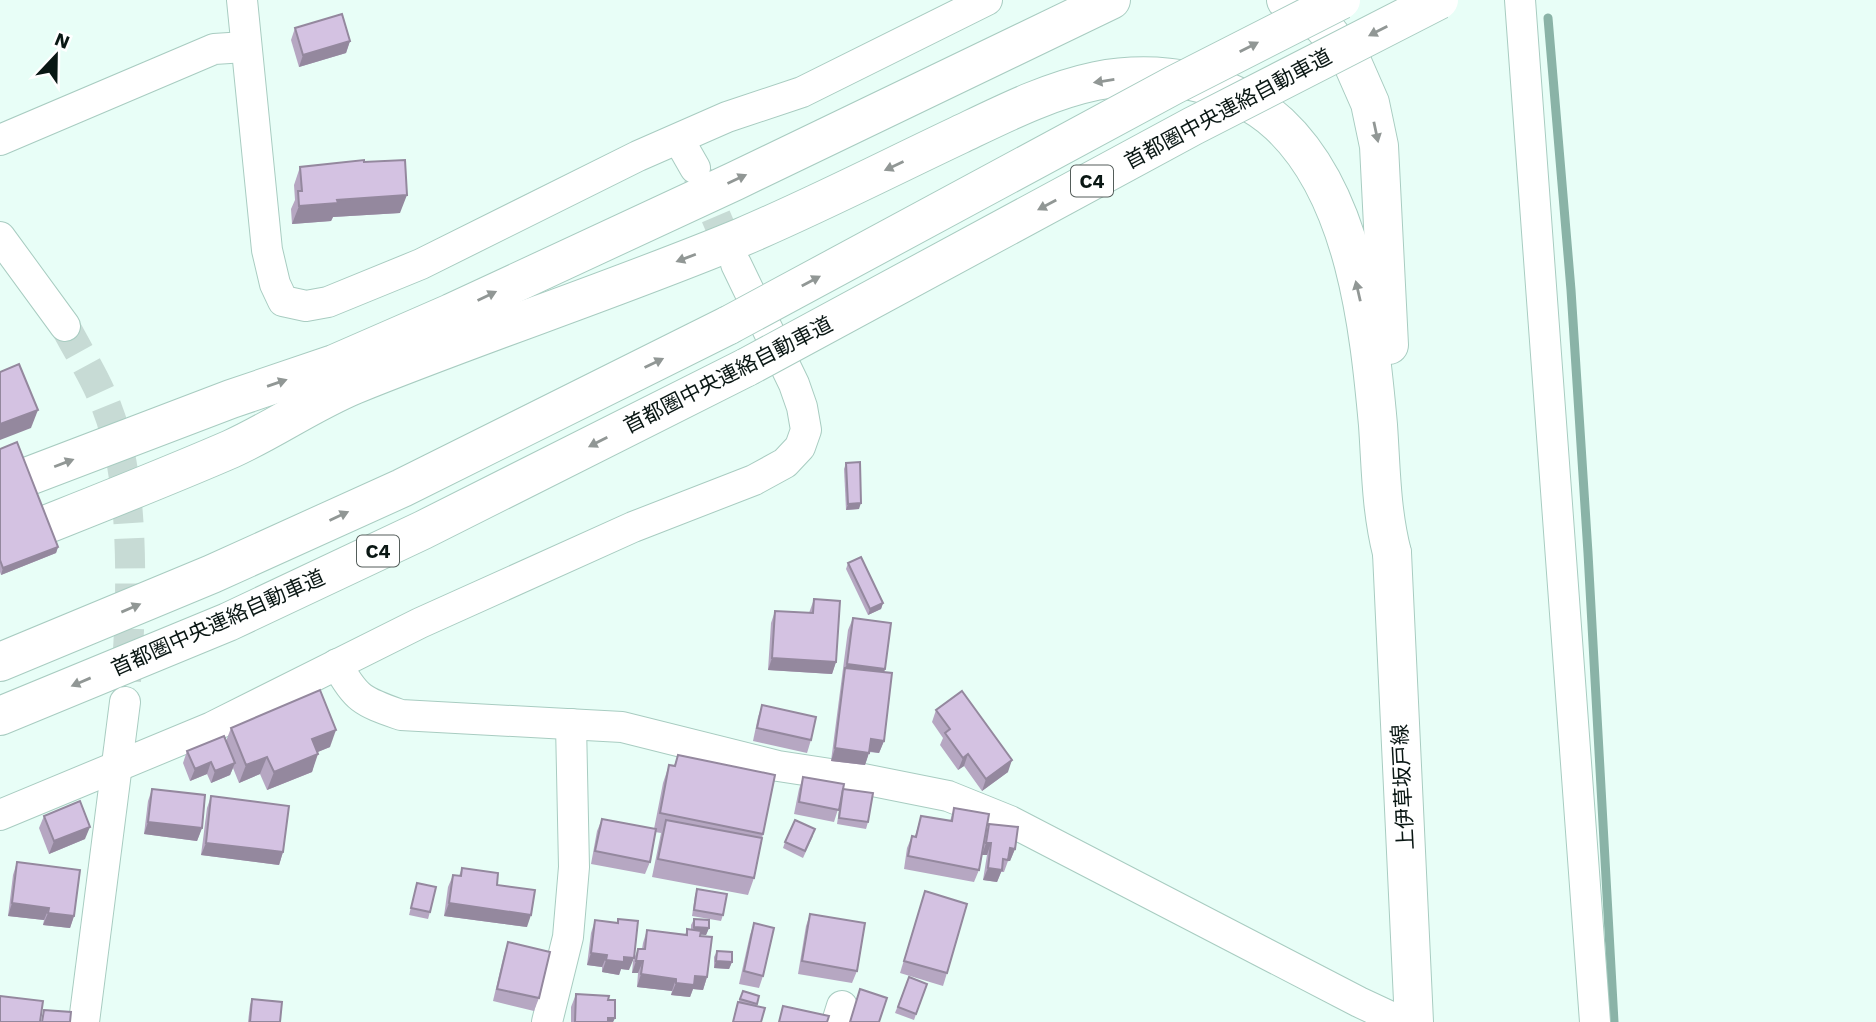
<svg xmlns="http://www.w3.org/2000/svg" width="1876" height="1022" font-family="'Work Sans','Noto Sans JP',sans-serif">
	<rect width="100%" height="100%" fill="#e8fef7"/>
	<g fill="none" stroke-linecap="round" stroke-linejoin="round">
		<!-- stream -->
		<path stroke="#8ab3a7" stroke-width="9" d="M1548,18L1571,290L1588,553L1614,1022"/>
		<!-- minor-tunnel -->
		<g stroke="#c7dbd5" stroke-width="30" stroke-dasharray="30 15" stroke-linecap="butt">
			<path d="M698,175L735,261"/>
			<path d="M65,326C78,351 94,376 105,403C136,477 132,600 126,681"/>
		</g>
		<!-- minor casing -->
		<g stroke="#a8ccc1" stroke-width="32">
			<g id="minor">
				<path d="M242,0L267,250L275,284L283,301L306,306L328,302L421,264L638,156L727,117L802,92L987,0"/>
				<path d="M1520,0L1595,1022"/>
				<path d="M0,140L214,49L245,47"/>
				<path d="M679,140L695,168"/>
				<path d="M0,237L65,326"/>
				<path d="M337,664C356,700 364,702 401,715L622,727L778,766L863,779L948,796L1010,821L1359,1002L1389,1016L1414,1022"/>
				<path d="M0,815L212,727L420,623L633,527L754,480L785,463L800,447L806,430L802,407L794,384L736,264"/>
				<path d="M84,1022L125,702"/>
				<path d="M547,1022L568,937L574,867L571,724"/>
				<path d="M837,1022L842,1006"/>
			</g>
		</g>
		<!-- major casing -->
		<g stroke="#a8ccc1" stroke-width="40">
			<path id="major" d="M1392,553L1414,1022"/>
		</g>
		<!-- highway casing -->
		<g stroke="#a8ccc1" stroke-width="40">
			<g id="highway">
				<path d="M1286,0L1323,26L1352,62L1370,103L1379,146L1389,345"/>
				<path d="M0,487L231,399L334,364L451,313L735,181L1111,0"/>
				<path d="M0,543C77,512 155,482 231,449C273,430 311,403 354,385C482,333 614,290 742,237C815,206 887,169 959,135C1003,114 1048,91 1096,81C1158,69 1231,80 1279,124C1355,195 1369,326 1378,425C1381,468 1381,510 1392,553"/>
				<path d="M0,662L212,574L402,488L729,325"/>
				<path d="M0,716L228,622L423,530L747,367"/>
			</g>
		</g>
		<!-- minor -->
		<use href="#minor" stroke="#fff" stroke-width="30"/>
		<!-- major -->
		<use href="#major" stroke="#fff" stroke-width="38"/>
		<!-- highway -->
		<use href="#highway" stroke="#fff" stroke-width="38"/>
		<!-- highway-bridge casing -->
		<g stroke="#a8ccc1" stroke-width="40" stroke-linecap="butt">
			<g id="highway-bridge">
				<path d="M729,325L1174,85L1341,0"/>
				<path d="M747,367L1193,126L1439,0"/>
			</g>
		</g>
		<!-- highway-bridge -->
		<use href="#highway-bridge" stroke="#fff" stroke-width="38"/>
	</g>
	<!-- wall -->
	<g fill="#b6a7c2">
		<path d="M295,28L350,41L346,53L299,67L291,40Z"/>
		<path d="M364,162L400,213L333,217L331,221L292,224L291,209L295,200L294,185L300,167Z"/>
		<path d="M0,449L58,547L56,553L1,575L0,572Z"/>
		<path d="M846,463L859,509L846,510L844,469Z"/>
		<path d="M848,563L883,603L881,609L868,615L846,569Z"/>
		<path d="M814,599L836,662L832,674L768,670L771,623L775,611L809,613Z"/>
		<path d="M853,618L885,669L884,672V741L879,753L869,752L865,765L831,761L848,630Z"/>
		<path d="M762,705L811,740L807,753L753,741L758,717Z"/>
		<path d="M936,710L1008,772L982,791L964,766L958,770L940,745L943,738L932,722Z"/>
		<path d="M231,728L330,747L317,752L312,772L267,790L260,774L239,783L233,768L230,775L211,783L207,774L190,781L183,763L187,751L226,741Z"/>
		<path d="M678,755L763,834L754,878L748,895L652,877L661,833L655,832L650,862L645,874L591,864L597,831L602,819L654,829L663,783L669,765L674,766Z"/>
		<path d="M803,777L842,793L868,822L866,829L837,824L840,803L834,822L794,814L799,789Z"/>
		<path d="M152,789L202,828L197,841L144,834L148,801Z"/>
		<path d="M211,796L283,852L279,865L201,855L207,808Z"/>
		<path d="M954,808L986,832L989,824L1015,849L1010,861H1008L1004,872H1001L997,882L983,880L987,855H982L979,870L974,882L904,869L907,848L912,836H915L921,816L950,821Z"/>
		<path d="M44,816L85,839L49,854L39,828Z"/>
		<path d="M813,836L803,858L783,848L785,842Z"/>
		<path d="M17,862L74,916L70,928L43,925L44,920L8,916L13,875Z"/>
		<path d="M462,868L497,885L527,927L444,916L448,887L453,875L459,876Z"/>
		<path d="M417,883L430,912L428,919L409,915Z"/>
		<path d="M697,889L723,915L721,921L692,916L695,895Z"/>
		<path d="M925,891L947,973L943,986L900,973Z"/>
		<path d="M810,914L857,971L852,983L798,974L806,926Z"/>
		<path d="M618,919L629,970L621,969L619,975L602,972V967L587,965L591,933L595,920L617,923Z"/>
		<path d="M694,919L709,928L706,935L700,934L707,977L703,990L693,989L690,997L671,995L672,991L637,987L638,973H632L633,961L638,949H642L643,943L647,930L685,935L687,929L691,930V925Z"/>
		<path d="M754,923L763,976L759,988L739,984L750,935Z"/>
		<path d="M508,942L539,998L534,1011L493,1001L504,954Z"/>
		<path d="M717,951L732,962L729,969L714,968V957Z"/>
		<path d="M909,977L927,984L914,1020L895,1013Z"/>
		<path d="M743,991L759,996L756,1006L761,1022H733L736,1008Z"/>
		<path d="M576,994L608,1000L615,1018L613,1022H571V1007Z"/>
		<path d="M252,999L280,1022H248L250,1005Z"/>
	</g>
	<!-- shaded-wall -->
	<g fill="#94889e">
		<path d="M350,41L346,53L299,67L303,55Z"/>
		<path d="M407,195L400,213L333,217L331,221L292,224L299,206L337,200Z"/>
		<path d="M38,410L31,428L0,440V424Z"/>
		<path d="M861,503L859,509L846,510L848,504Z"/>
		<path d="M58,547L56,553L1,575L3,568Z"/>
		<path d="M883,603L881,609L868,615L870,609Z"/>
		<path d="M772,658L836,662L832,674L768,670Z"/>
		<path d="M847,664L885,669L881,682L845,668Z"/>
		<path d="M336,730L330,747L306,757L312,739Z"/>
		<path d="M871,739L884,741L879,753L867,751Z"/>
		<path d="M835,748L869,753L865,765L831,761Z"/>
		<path d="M318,754L312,772L267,790L274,772Z"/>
		<path d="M968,754L964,766L958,770L963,758Z"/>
		<path d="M267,757L260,774L239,783L246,765Z"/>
		<path d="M1012,760L1008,772L982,791L986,779Z"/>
		<path d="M211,762L207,774L190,781L195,769Z"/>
		<path d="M235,763L230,775L211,783L215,771Z"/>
		<path d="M148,822L202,828L197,841L144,834Z"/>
		<path d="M90,827L85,839L49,854L54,841Z"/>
		<path d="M206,843L283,852L279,865L201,855Z"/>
		<path d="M986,843H991L987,855H982Z"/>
		<path d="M1010,848L1015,849L1010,861H1008Z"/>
		<path d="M988,868L1002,870L997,882L983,880Z"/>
		<path d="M12,903L49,908L44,920L8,916Z"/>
		<path d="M449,903L531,915L527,927L444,916Z"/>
		<path d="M48,913L74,916L70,928L43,925Z"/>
		<path d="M694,927L709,928L706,935L691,934Z"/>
		<path d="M591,953L607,955L602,967L587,965Z"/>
		<path d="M624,957L634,958L629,970L621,969L619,975L602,972L606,960Z"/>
		<path d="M636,961H643L638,973H632Z"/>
		<path d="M716,961L732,962L729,969L714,968Z"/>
		<path d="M641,974L676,979L672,991L637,987Z"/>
		<path d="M695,976L707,977L703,990L693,989L690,997L671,995L676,983Z"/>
		<path d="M608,1018H615L613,1022H606Z"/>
	</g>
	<!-- building -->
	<g fill="#d4c2e2" stroke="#94889e" stroke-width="2">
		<path d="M342,14L350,41L303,55L295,28Z"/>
		<path d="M364,160V162L405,160L407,195L337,200L338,203L299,206L298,191H302L300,167Z"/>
		<path d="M19,364L38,410L0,424V372Z"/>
		<path d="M17,442L58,547L3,568L0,560V449Z"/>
		<path d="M860,462L861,503L848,504L846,463Z"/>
		<path d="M861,557L883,603L870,609L848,563Z"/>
		<path d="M814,599L840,601L836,662L772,658L775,611L813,613Z"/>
		<path d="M853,618L891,623L885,669L847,664Z"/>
		<path d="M845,668L892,673L884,741L871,739L869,753L835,748Z"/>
		<path d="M320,690L336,730L312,739L318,754L274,772L267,757L246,765L231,728Z"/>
		<path d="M962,691L1012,760L986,779L968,754L963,758L945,733L950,729L936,710Z"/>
		<path d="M762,705L816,717L811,740L757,728Z"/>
		<path d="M224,736L235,763L215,771L211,762L195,769L187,751Z"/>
		<path d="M678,755L775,775L763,834L660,813L669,765L675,766Z"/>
		<path d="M803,777L844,784L839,810L799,802Z"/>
		<path d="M152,789L205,795L202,828L148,822Z"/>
		<path d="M843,789L873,793L868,822L839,818Z"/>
		<path d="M211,796L289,806L283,852L206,843Z"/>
		<path d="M80,801L90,827L54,841L44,816Z"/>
		<path d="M954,808L989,814L979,870L908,856L912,836L916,837L921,816L952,821Z"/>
		<path d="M602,819L656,829L650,862L595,851Z"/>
		<path d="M666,820L762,838L754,878L658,859Z"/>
		<path d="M795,820L815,829L805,851L785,842Z"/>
		<path d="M989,824L1018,827L1015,849L1010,848L1008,860L1003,859L1002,870L988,868L991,843H986Z"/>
		<path d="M17,862L80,870L74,916L48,913L49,908L12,903Z"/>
		<path d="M462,868L498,873L497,885L535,890L531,915L449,903L453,875L461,876Z"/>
		<path d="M417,883L436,887L430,912L411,908Z"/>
		<path d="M697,889L727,894L723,915L694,910Z"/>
		<path d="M925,891L967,904L947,973L904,961Z"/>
		<path d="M810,914L865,923L857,971L802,961Z"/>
		<path d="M618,919L638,921L634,958L624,957V962L606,960L607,955L591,953L595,920L618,923Z"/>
		<path d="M694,919L709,920V928L694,927Z"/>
		<path d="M754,923L774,928L763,976L744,971Z"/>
		<path d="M687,929L701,931L700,936L712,937L707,977L695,976L694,985L676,983V979L641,974L643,961H636L638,949H645L647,930L687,935Z"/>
		<path d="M508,942L550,952L539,998L497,989Z"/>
		<path d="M717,951L732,952V962L716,961Z"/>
		<path d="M909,977L927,984L916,1014L898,1007Z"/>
		<path d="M860,989L887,998L879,1022H850Z"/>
		<path d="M743,991L759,996L757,1004L740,999Z"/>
		<path d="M576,994L609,996L608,1000H615V1018H608V1022H575Z"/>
		<path d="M0,996L43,1001L40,1022H0Z"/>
		<path d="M252,999L282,1002L280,1022H250Z"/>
		<path d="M738,1002L765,1008L761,1022H733Z"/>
		<path d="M783,1006L829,1016L827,1022H779Z"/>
		<path d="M44,1010L71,1012L70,1022H42Z"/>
	</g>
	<!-- one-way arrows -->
	<defs><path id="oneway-solid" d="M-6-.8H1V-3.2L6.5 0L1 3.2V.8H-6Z" transform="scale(1.75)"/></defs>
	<g fill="#919795">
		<use href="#oneway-solid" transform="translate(1378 31) rotate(153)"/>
		<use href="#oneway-solid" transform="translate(1249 47) rotate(-27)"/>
		<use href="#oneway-solid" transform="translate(1104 81) rotate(171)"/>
		<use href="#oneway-solid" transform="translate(1376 132) rotate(78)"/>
		<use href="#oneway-solid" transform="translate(894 166) rotate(155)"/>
		<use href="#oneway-solid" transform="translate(737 179) rotate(-25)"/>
		<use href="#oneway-solid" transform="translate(1047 205) rotate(152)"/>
		<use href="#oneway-solid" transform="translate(686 258) rotate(159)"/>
		<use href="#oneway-solid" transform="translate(811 281) rotate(-28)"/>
		<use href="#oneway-solid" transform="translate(1358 291) rotate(-103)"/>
		<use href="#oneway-solid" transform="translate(487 296) rotate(-26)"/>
		<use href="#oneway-solid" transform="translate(654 363) rotate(-26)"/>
		<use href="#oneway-solid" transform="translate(277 383) rotate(-19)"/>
		<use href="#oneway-solid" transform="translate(598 442) rotate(153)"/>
		<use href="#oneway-solid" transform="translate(64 463) rotate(-21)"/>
		<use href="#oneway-solid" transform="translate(339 516) rotate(-25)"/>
		<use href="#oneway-solid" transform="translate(131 608) rotate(-23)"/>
		<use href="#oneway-solid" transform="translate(81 682) rotate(157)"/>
	</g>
	<g text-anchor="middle" stroke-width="5" stroke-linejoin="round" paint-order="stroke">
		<!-- shield labels -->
		<g fill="#fff" stroke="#545d5a" stroke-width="2">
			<rect x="1071" y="165.5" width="42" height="31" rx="5"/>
			<rect x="357" y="535.5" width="42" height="31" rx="5"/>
		</g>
		<g font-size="19" font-weight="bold" fill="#0a1714">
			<text x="1092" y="188">C4</text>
			<text x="378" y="558">C4</text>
		</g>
		<!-- street labels -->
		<g font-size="21" fill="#0a1714" stroke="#fff">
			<text transform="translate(1228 109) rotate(-28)" y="7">首都圏中央連絡自動車道</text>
			<text transform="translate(728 375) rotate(-27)" y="7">首都圏中央連絡自動車道</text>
			<text transform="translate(218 623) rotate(-24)" y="7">首都圏中央連絡自動車道</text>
			<text transform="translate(1403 787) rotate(-93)" y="7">上伊草坂戸線</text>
		</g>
	</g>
	<!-- north arrow -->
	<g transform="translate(56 56) rotate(22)" stroke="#ffffff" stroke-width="5" paint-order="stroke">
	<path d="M0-5L12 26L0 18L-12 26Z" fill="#0a1714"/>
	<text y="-10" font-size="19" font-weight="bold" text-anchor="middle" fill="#0a1714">N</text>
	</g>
</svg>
